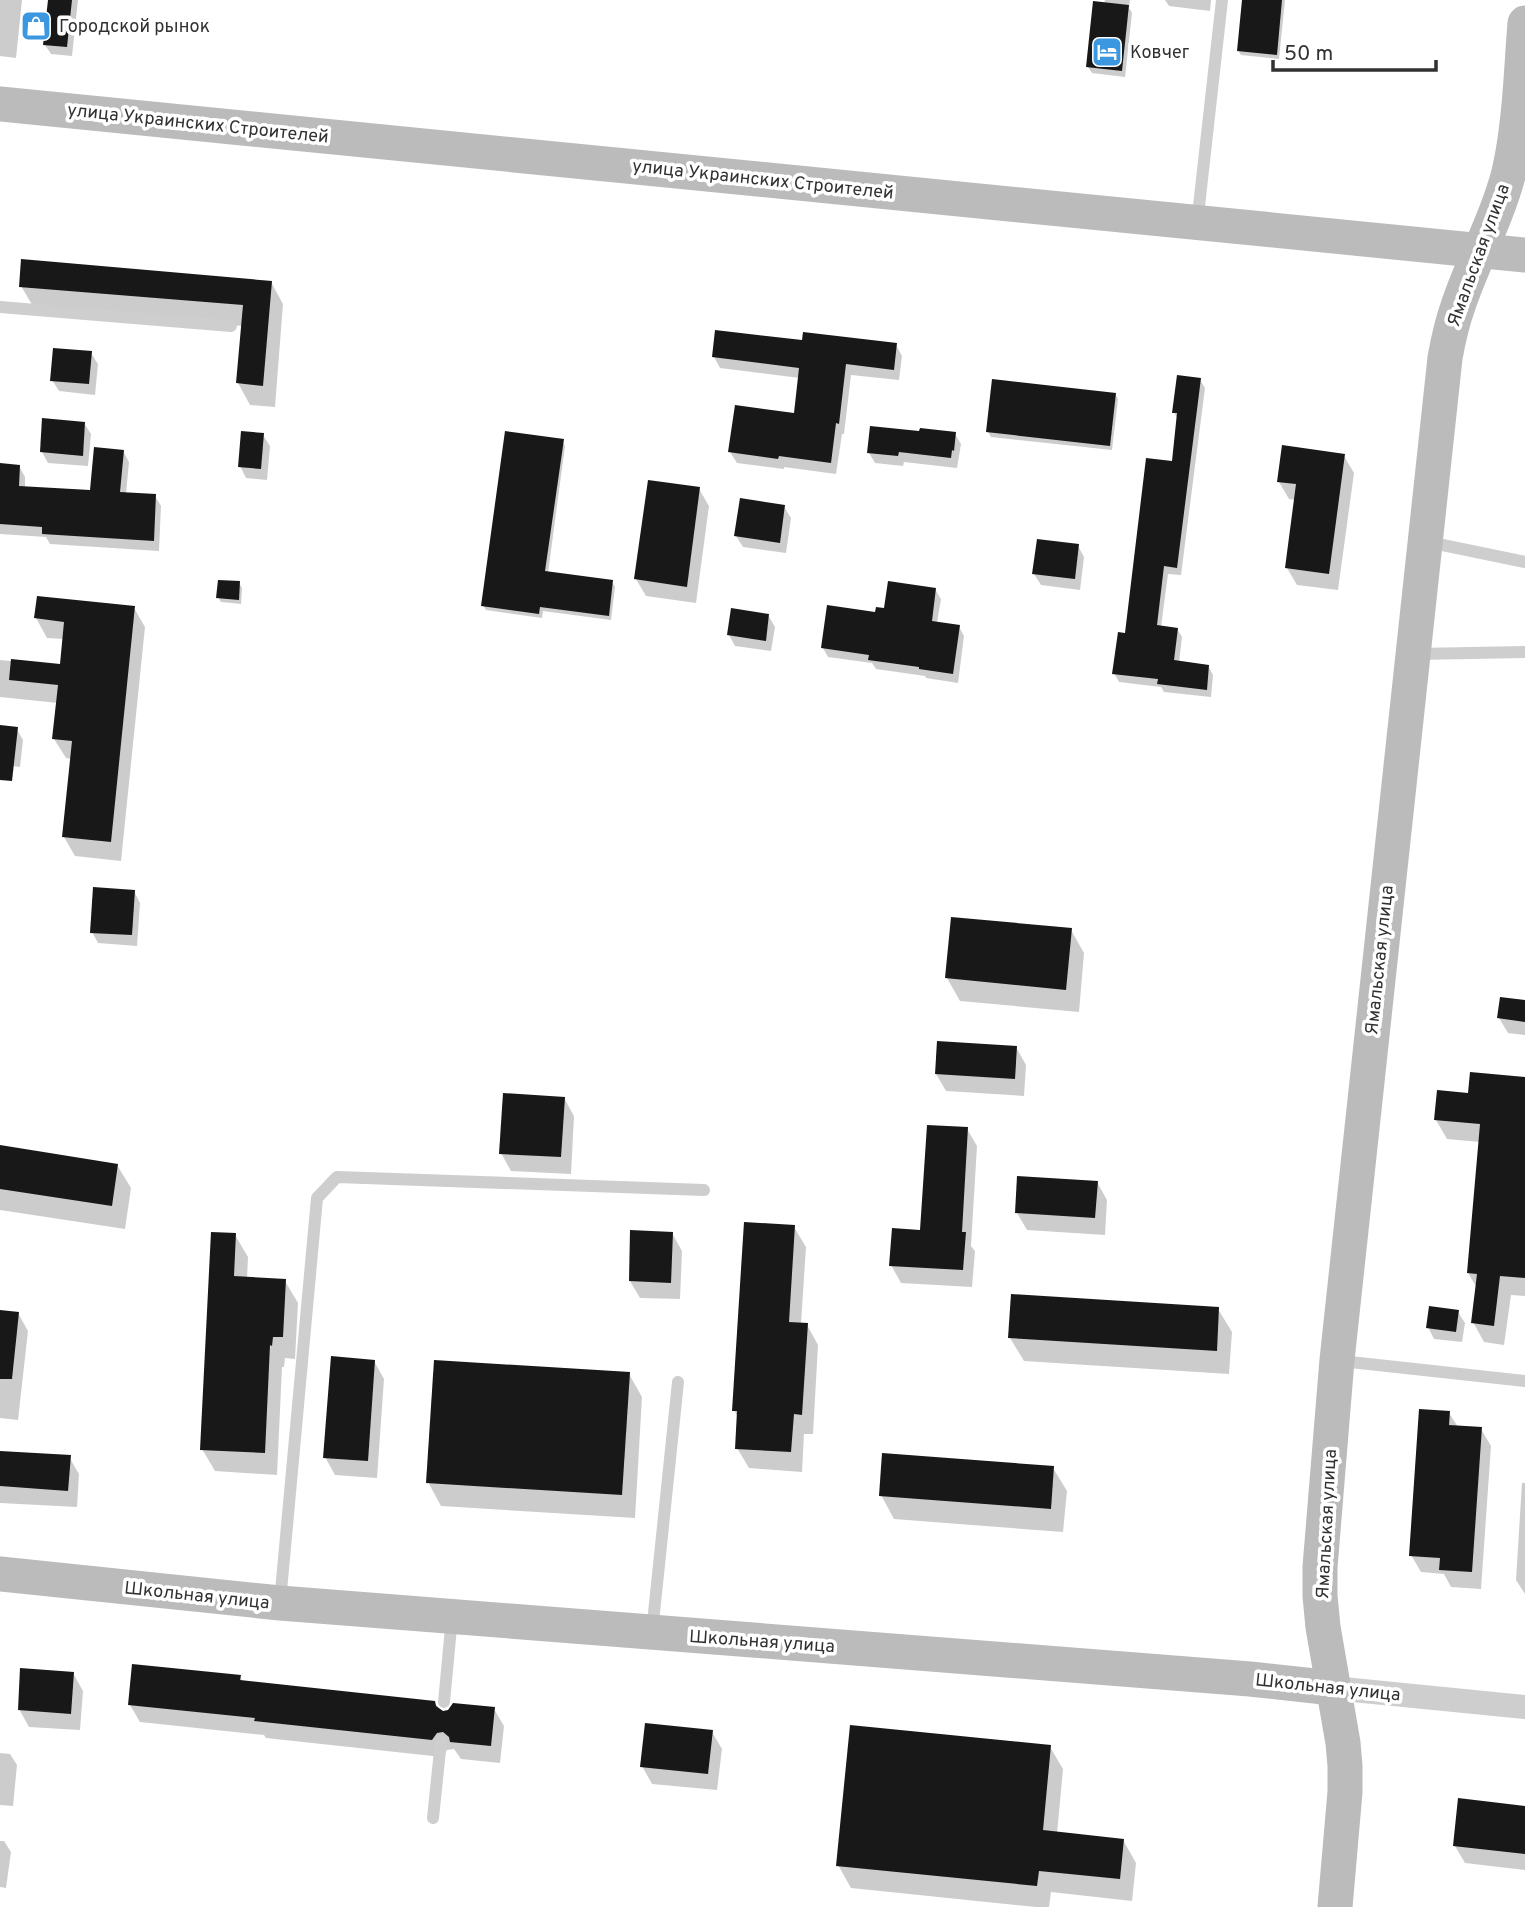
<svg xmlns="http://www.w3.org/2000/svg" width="1525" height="1907" font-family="Overpass,sans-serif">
	<rect width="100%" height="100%" fill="#fff"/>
	<!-- shadow -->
	<g fill="#0003">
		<path d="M0,0H22L16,58L0,56Z"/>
		<path d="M50,0H78L72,56L51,54L45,45Z"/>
		<path d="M1105,0H1130L1129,8L1132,13L1125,77L1092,73L1088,67Z"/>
		<path d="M1165,0H1211L1210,11L1169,6Z"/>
		<path d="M1244,0H1285L1279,59L1241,55L1238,50Z"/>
		<path d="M271,282L283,304L275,407L250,405L238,383L243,326L34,308L21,286Z"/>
		<path d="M804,342L896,345L902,356L899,380L851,375L844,434H842L836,474L784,467V469L737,463L730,452L795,415L800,378L720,368L714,357Z"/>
		<path d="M91,353L98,364L95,395L59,391L52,380Z"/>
		<path d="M1200,380L1205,388L1181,575L1168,574L1161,627L1177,629L1182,637L1179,663L1208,666L1213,675L1211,697L1164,692L1161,687L1119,682L1114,673L1126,635L1173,463L1178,420L1174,412Z"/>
		<path d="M1115,394L1118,399L1112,450L991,437L988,432Z"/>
		<path d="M84,423L91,434L88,466L48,463L42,452Z"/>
		<path d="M955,434L961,444L957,468L904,462L903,466L875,463L869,453Z"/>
		<path d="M263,435L270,446L267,480L246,478L240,466Z"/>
		<path d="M562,441L565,446L548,573L612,582L615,587L611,620L543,611L542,618L486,610L483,605Z"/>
		<path d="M123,451L129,462L126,494L155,496L161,506L159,551L50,544L46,537L0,534V465L19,466L25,477V488L91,492Z"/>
		<path d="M1344,456L1354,473L1338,590L1297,585L1287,568L1296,500L1289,499L1279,482Z"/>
		<path d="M699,489L709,506L696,603L646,596L636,579Z"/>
		<path d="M784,507L791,518L786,553L743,547L736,536Z"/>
		<path d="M1078,546L1084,557L1080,590L1041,585L1034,574Z"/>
		<path d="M239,583L242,588L241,604L221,602L218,597Z"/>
		<path d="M935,589L941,599L937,623L959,627L964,636L958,683L926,678L925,676L876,669L872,663L828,657L823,648L877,614Z"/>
		<path d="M134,608L145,627L121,861L75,856L64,837L72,759L66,758L54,739L58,703L0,697V660L62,666L64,639L47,638L36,618Z"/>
		<path d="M768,615L775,627L771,651L735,646L729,635Z"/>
		<path d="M16,728L23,740L20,767L5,765L0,757V736Z"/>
		<path d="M134,891L140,903L137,946L98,943L92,932Z"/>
		<path d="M1071,930L1084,953L1079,1012L960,1001L947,978Z"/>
		<path d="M1525,1002V1035L1508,1033L1499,1018Z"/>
		<path d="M1016,1047L1026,1065L1024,1096L946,1091L936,1074Z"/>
		<path d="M1525,1079V1296L1511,1295L1504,1345L1484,1342L1473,1322L1477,1288L1468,1273L1480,1142L1447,1139L1436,1120L1470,1095Z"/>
		<path d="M564,1098L574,1116L571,1174L511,1171L501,1153Z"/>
		<path d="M967,1129L977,1146L971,1246L975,1251L972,1287L901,1283L891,1265L922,1232Z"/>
		<path d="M0,1147L117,1165L131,1188L125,1229L0,1210Z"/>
		<path d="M1097,1182L1107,1200L1105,1235L1027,1230L1017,1213Z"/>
		<path d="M794,1227L806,1247L801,1324L807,1325L818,1345L813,1434H804L802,1472L749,1468L737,1448L739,1419L734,1410Z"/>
		<path d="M672,1233L682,1251L680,1299L640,1298L630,1281Z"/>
		<path d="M235,1235L248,1257L247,1279L285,1281L298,1303L295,1359L285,1358L284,1367H282L277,1475L215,1471L202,1449Z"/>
		<path d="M1218,1309L1232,1332L1229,1374L1024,1361L1010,1338Z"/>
		<path d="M0,1311L18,1313L28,1331L18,1420L0,1418Z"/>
		<path d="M1458,1312L1465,1323L1462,1342L1434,1339L1428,1327Z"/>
		<path d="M374,1361L384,1379L377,1478L335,1475L325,1457Z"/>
		<path d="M629,1374L642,1397L635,1518L441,1506L428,1482Z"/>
		<path d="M1449,1413L1458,1427L1481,1429L1491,1446L1481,1589L1451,1587L1444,1574L1421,1572L1411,1555Z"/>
		<path d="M0,1452L69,1457L79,1474L77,1507L0,1503Z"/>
		<path d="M1053,1468L1067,1491L1063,1532L894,1519L881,1495Z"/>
		<path d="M1522,1483H1525V1594L1516,1580Z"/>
		<path d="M73,1673L83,1691L80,1730L29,1727L19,1709Z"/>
		<path d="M240,1676L243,1682L434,1702L442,1712L494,1709L504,1726L500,1763L461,1759L454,1749L447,1750L442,1757L266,1738L264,1735L140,1722L130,1705Z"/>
		<path d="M712,1732L722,1749L717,1790L652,1784L642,1766Z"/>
		<path d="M1050,1747L1063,1769L1057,1834L1123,1840L1136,1863L1132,1901L1051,1892L1049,1907H1036L851,1888L838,1865Z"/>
		<path d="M0,1753L10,1754L17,1765L13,1806L0,1805Z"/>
		<path d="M1525,1807V1870L1465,1863L1455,1846Z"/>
		<path d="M0,1841H4L11,1852L6,1888L0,1887Z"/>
	</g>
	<!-- building -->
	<g fill="#181818">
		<path d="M48,0H72L67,47L43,45Z"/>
		<path d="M1242,0H1282L1277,55L1237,51Z"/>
		<path d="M1093,1L1129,5L1122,71L1086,67Z"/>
		<path d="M21,259L272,281L263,386L236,383L243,305L19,287Z"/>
		<path d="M715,330L802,340L803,332L897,343L894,370L846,364L839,424L836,423L831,463L779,456L778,459L728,452L735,405L794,413L799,368L712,357Z"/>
		<path d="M53,348L92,351L89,384L50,381Z"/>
		<path d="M1177,375L1201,378L1177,568L1164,566L1157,625L1178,628L1174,660L1209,665L1207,690L1157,684L1158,679L1112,674L1118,632L1125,633L1146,458L1172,461L1177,413H1172Z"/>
		<path d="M992,379L1116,393L1110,446L986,432Z"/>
		<path d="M42,418L85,422L83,456L40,452Z"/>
		<path d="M870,426L919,431L920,428L956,432L954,451L952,450L951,458L899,452L898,456L867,453Z"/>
		<path d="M241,431L264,433L261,469L238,467Z"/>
		<path d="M505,431L564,439L545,571L613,580L609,616L540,607L539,614L481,606Z"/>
		<path d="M1282,445L1345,454L1329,574L1285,568L1296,484L1277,482Z"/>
		<path d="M94,447L124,450L120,492L156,494L154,541L42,534V527L0,524V463L20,465L19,486L90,490Z"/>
		<path d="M648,480L700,487L687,587L634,579Z"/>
		<path d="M740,498L785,505L780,543L734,536Z"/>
		<path d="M1037,539L1079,544L1075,579L1032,574Z"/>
		<path d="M218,580L240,581L239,600L216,598Z"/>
		<path d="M888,581L936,588L932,621L960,625L953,674L919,669V667L868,660L869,655L821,648L827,605L875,612L876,607L884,608Z"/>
		<path d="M37,596L135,606L111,842L62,837L72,741L52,739L58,685L9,680L11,659L60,664L64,622L34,618Z"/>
		<path d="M731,608L769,614L766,641L727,635Z"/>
		<path d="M0,725L18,727L12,781L0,780Z"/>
		<path d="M93,887L135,890L132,935L90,933Z"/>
		<path d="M951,917L1072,928L1066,990L945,978Z"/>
		<path d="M1500,997L1525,1000V1022L1497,1018Z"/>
		<path d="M937,1041L1017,1046L1015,1079L935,1074Z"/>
		<path d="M1470,1072L1525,1077V1278L1500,1276L1494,1326L1471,1323L1477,1274L1467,1273L1480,1124L1434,1120L1437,1090L1468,1093Z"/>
		<path d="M503,1093L565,1097L561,1157L499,1154Z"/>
		<path d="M927,1125L968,1127L962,1232H966L963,1270L889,1266L892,1228L920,1230Z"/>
		<path d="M0,1145L118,1164L112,1206L0,1189Z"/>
		<path d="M1017,1176L1098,1181L1095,1218L1015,1213Z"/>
		<path d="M744,1222L795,1225L789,1322L808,1323L802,1415L794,1414L791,1452L735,1449L737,1411H732Z"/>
		<path d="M630,1230L673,1232L671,1283L629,1281Z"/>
		<path d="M211,1232L236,1233L234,1276L286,1279L283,1337H273L272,1346L270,1345L265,1453L200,1450Z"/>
		<path d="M1011,1294L1219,1307L1217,1351L1008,1338Z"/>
		<path d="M1429,1306L1459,1310L1456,1332L1426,1328Z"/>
		<path d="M0,1310L19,1312L12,1379H0Z"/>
		<path d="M331,1356L375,1360L368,1461L323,1458Z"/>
		<path d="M434,1360L630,1372L622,1495L426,1483Z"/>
		<path d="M1419,1409L1450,1411L1449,1425L1482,1427L1472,1572L1439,1570L1440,1558L1409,1556Z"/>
		<path d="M0,1451L71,1455L68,1491L0,1486Z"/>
		<path d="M882,1453L1054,1466L1051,1509L879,1496Z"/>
		<path d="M132,1664L241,1675L240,1680L435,1701L436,1706L443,1711L448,1710L453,1703L495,1707L491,1746L450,1742L449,1737L443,1732L437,1733L432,1740L254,1721L255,1718L128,1705Z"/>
		<path d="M20,1668L74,1672L71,1714L18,1710Z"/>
		<path d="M645,1723L713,1730L708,1774L640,1767Z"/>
		<path d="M850,1725L1051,1745L1043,1830L1124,1839L1120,1879L1039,1871L1037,1886L836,1866Z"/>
		<path d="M1458,1798L1525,1806V1854L1453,1846Z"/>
	</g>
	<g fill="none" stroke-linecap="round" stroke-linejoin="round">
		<!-- lane -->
		<g stroke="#cecece" stroke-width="12">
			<path d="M1198,215L1222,0"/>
			<path d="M0,307L231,326"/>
			<path d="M1428,542L1525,562"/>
			<path d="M1417,654L1525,652"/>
			<path d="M1341,1361L1525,1381"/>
			<path d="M280,1602L317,1198L337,1177L704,1190"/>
			<path d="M652,1632L678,1382"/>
			<path d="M444,1702L452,1617"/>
			<path d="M433,1818L441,1741"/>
		</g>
		<!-- street -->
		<path stroke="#cecece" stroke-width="24" d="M1333,1688L1525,1707"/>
		<!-- secondary -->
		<g stroke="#bbb" stroke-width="35">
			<path d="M0,104L1525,255"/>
			<path d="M0,1574L280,1603L1250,1679L1333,1688"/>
			<path d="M1335,1907L1345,1792V1766L1343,1743L1323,1627L1320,1596V1567L1337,1360L1445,358C1448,341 1452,323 1458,306C1473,261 1497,219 1509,172C1520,124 1521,72 1525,23"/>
		</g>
	</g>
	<!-- icons -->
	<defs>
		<g id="shop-square" transform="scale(1.575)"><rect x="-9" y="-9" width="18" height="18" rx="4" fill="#3b97df" stroke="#fff"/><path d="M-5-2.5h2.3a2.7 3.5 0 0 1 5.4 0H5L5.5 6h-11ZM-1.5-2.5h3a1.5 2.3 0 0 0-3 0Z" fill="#fff"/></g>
		<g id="hotel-square" transform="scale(1.575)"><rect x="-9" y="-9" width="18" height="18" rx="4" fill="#3b97df" stroke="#fff"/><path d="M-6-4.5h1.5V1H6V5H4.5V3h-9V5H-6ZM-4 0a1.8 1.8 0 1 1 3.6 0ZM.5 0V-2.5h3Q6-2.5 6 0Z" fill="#fff"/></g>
	</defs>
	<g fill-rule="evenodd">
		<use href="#shop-square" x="36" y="26"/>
		<use href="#hotel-square" x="1107" y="52"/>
	</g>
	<g text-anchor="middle" stroke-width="7" stroke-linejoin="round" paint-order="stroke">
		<!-- poi labels -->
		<g font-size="18" fill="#313131" stroke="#fff" text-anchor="start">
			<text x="59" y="32">Городской рынок</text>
			<text x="1130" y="58">Ковчег</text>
		</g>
		<!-- street labels -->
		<g font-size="18" fill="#313131" stroke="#fff">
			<text transform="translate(198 123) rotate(6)" y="6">улица Украинских Строителей</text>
			<text transform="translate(763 179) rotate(6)" y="6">улица Украинских Строителей</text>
			<text transform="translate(1478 255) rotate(-70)" y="6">Ямальская улица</text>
			<text transform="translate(1379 960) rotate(-84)" y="6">Ямальская улица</text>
			<text transform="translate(1326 1524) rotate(-87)" y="6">Ямальская улица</text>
			<text transform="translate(197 1595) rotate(6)" y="6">Школьная улица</text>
			<text transform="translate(762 1641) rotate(4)" y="6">Школьная улица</text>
			<text transform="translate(1328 1687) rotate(6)" y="6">Школьная улица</text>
		</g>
	</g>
	<!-- scale -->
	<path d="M1273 60v10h163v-10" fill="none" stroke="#313131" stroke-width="3.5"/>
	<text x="1284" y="60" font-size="21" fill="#313131" stroke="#ffffff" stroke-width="5" paint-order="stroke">50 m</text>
</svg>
